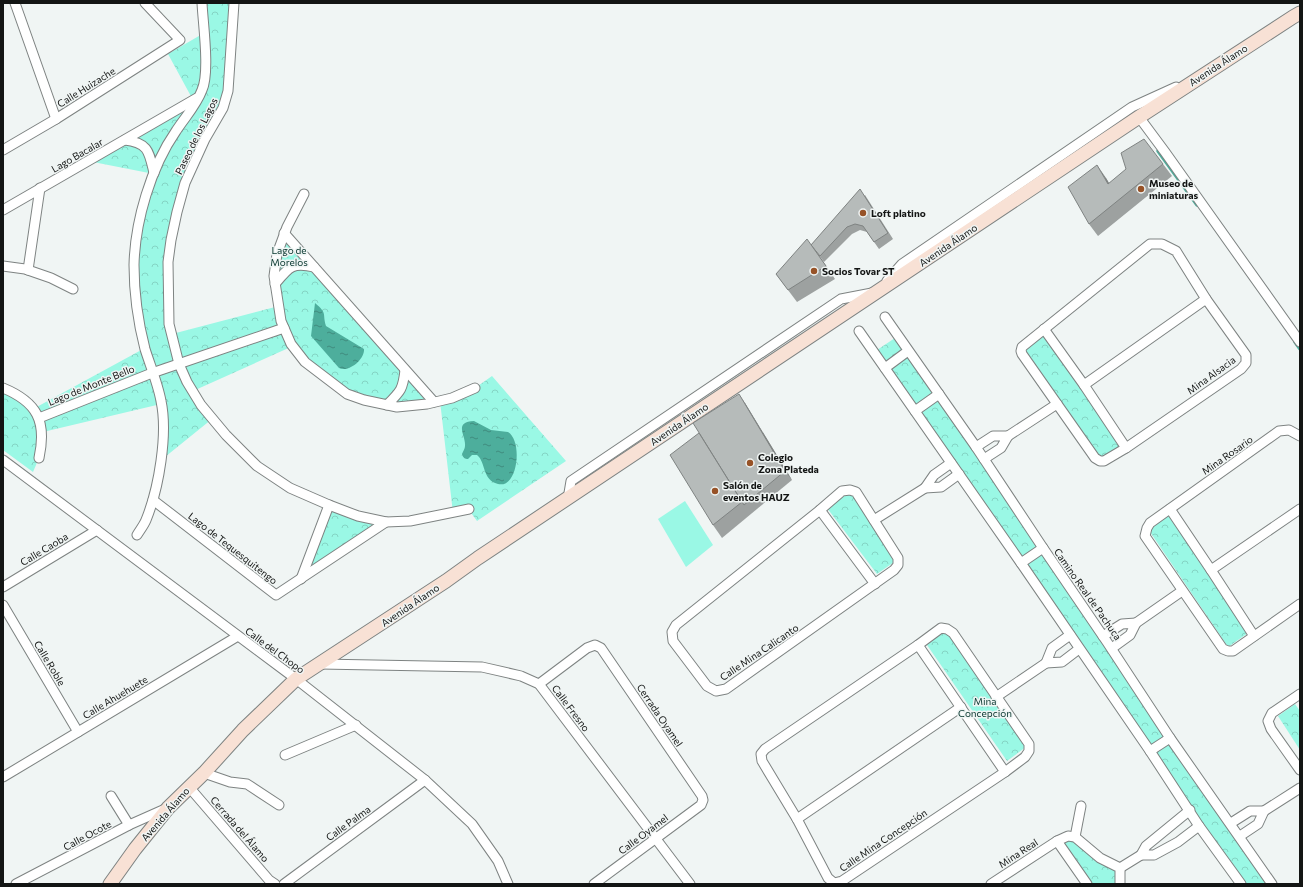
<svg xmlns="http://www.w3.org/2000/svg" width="1303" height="887" font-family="Commissioner,sans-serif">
	<defs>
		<pattern id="park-crowns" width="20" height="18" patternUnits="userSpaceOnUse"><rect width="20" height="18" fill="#9af8e5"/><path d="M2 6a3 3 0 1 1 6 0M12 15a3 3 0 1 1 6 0" fill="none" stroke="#84d4c4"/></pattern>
		<pattern id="water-ripples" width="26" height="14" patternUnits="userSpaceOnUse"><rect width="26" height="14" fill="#4dae9c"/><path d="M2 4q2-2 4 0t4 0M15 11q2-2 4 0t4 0" fill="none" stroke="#3f8c7e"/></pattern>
	</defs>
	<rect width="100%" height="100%" fill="#f0f5f4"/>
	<!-- park -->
	<g fill="url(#park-crowns)">
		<path d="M202,3H234L228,91L195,159L171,240L172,334L279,306L274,276L284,233L434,402L397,407L347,394L293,346L193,391L212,419L160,461L161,404L43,432L39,458L33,472L3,450V388L33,409L145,348L134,265L154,174L88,161L193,100L168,54L204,33Z"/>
		<path d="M1045,334L1121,446L1099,458L1024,351Z"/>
		<path d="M898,336L1272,884H1241L874,352Z"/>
		<path d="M492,376L566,461L477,521L469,510L453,513L440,401L475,388Z"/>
		<path d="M850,492L897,560L877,574L827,508Z"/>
		<path d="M329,505L386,522L301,579Z"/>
		<path d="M1168,515L1248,633L1228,647L1148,529Z"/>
		<path d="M946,630L995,698L1026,747L1007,761L927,645Z"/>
		<path d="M1295,704L1300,711V750L1278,716Z"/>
		<path d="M1073,838L1117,868L1119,884H1087L1059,841Z"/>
	</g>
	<!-- garden -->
	<path fill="#9af8e5" d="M685,501L713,545L686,567L658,519Z"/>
	<!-- water -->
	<g fill="url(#water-ripples)">
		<path d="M315,303C328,314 322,313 326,326L364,349C365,359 349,373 339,368L311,336Z"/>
		<path d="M474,421L491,430L508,432C523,441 518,489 498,484C482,480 486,462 477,455H472L468,459C465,459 463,458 462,454C463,451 465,449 465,446C466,435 453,422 474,421Z"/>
	</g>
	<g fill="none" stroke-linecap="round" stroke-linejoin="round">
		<!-- stream -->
		<g stroke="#4dae9c" stroke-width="3.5">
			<path d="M1158,151L1197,205"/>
			<path d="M1295,342L1300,349"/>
		</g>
		<!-- street casing -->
		<g stroke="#7e8382" stroke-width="11">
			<g id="street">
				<path d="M15,3L56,119"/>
				<path d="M1139,117L1165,152L1300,342"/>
				<path d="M125,140C149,143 149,152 154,173"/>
				<path d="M3,150L56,119L180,40L145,3"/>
				<path d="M304,194L287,227L277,254L274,276L281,321L291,344L305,362L347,394L364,400L397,407L427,404L452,398L475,388"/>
				<path d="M3,210L197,98"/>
				<path d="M284,233L434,402"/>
				<path d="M1150,244H1162L1176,251L1206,299L1246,355V363L1241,369L1126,448L1104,461H1100L1095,458L1022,354L1021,351L1022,347Z"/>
				<path d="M3,266L25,269L51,278L73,289"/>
				<path d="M28,270L40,188"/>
				<path d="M887,281L902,264L1132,107L1176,87"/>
				<path d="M275,284C289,267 292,262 314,267"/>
				<path d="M885,317L976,447L1043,548L1107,642L1170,738L1272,884"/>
				<path d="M1044,329L1084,385L1126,448"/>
				<path d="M859,331L1021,563L1150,751L1199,826L1241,884"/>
				<path d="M885,368L908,351"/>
				<path d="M1084,385L1206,299"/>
				<path d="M3,388C37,402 47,421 39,458"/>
				<path d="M387,405C401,391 403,389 405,370"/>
				<path d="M915,411L939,394"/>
				<path d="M39,418L152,373L284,328"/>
				<path d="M1008,436L1057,404"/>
				<path d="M1300,436L1289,430L1279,431L1150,523L1147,528L1145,536L1223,649L1228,651H1233L1300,604"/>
				<path d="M976,447L993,436H1008L1001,448L984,459"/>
				<path d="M3,460L296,679L425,780L472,824L498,861L508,884"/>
				<path d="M951,463L934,475L925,488L941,487L959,474"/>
				<path d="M850,490L856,492L898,558V565L894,570L726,689L716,691L707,686L673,641L672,632L676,625L820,510L842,491Z"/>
				<path d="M568,499L571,481L841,299L872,293"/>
				<path d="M153,500L276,595L386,522L358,516L329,505L290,488L257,466L226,435L201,405L187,382L179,364L169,324L168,262L171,240L177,212L185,183L205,139L223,108L228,91L234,3"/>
				<path d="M1170,509L1211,570L1254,636"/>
				<path d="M820,510L875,584"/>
				<path d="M874,520L925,488"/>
				<path d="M386,522L410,521L469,509"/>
				<path d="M137,535C140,530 144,525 146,520C159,488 168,434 161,401C158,384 150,365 145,349C138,322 134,293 134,265C135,221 151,167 176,131C185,117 196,106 202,90C210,72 203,24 202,3"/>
				<path d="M1021,563L1043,548"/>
				<path d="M1211,570L1300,509"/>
				<path d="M301,579L329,505"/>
				<path d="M3,587L97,530"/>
				<path d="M3,605L78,732"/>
				<path d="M1136,623L1182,591"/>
				<path d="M941,628L947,629L953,633L1029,744V751L1025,757L1005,772L842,881L834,883L828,878L797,819L762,761L761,754L765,749L918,645Z"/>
				<path d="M1070,635L1052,648L1046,663L1062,662L1079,649"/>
				<path d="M1103,636L1122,624L1136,623L1130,635L1112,648"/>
				<path d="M918,645L1005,772"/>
				<path d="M320,664L482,667L521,676L539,684L690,884"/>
				<path d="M539,684L587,648L595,645L601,648L702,796L703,800L701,805L594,884"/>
				<path d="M1300,694L1272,713L1268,721L1271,729L1300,770"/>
				<path d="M996,697L1046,663"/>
				<path d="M1150,751L1170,738"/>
				<path d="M285,755L356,725"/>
				<path d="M204,773L230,782L247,784L279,805"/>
				<path d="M3,777L238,636"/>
				<path d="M189,787L269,880L275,884"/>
				<path d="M111,796L129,825"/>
				<path d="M1190,810L1146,846L1141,855H1154L1178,842L1199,826"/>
				<path d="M1264,811L1300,788"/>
				<path d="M797,819L961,707"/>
				<path d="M1231,823L1250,811H1264L1258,824L1240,836"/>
				<path d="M1075,837L1081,806"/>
				<path d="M1057,841L1087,884"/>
				<path d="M1120,868L1141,855"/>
				<path d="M16,884L129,825L165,809"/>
				<path d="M284,884L425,780"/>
				<path d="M991,884L1057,841L1068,836L1075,837L1100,858L1120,868V884"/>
			</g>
		</g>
		<!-- secondary casing -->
		<g stroke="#7e8382" stroke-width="15">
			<path id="secondary" d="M110,884L135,849L168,808L204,773L243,730L296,679L446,581L478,558L1139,117L1293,17L1300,13"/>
		</g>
		<!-- street -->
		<use href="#street" stroke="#fff" stroke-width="9"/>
		<!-- secondary -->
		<use href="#secondary" stroke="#f8e1d5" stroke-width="13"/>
	</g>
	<!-- wall -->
	<g fill="#9da1a0">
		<path d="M1163,164L1172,176L1098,236L1089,224L1106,178L1109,183Z"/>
		<path d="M865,195L893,239L879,249L867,232L860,230L852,234L824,262L816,251L835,279L797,302L776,274L811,245Z"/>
		<path d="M745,403L792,480L722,538L713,525L699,433Z"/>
	</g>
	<!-- shaded-wall -->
	<g fill="#7f8382">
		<path d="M1097,165L1106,178L1117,197L1108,184Z"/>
		<path d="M739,394L745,403L792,480L785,471Z"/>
	</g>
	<!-- building -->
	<g fill="#b6bbba" stroke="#7f8382">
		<path d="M1144,139L1163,164L1089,224L1068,187L1097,165L1108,184L1126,169L1121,153Z"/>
		<path d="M860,189L888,233L874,242L863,226L855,224L847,227L820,256L811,245Z"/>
		<path d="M807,239L826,266L788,290L776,274Z"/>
		<path d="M739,394L785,471L744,505L693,423Z"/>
		<path d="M699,433L742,502L713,525L670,455Z"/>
	</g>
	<!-- markers -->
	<g fill="#975227" stroke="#f0f5f4" stroke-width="1.5">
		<circle cx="1141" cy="189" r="4"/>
		<circle cx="863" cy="213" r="4"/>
		<circle cx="814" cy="271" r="4"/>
		<circle cx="750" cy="463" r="4"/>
		<circle cx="715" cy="491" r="4"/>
	</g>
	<g text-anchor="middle" stroke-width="3" stroke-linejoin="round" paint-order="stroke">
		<!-- street labels -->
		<g font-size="10" fill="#131514" stroke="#f0f5f4">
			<text transform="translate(1218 65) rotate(-33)" y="4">Avenida Álamo</text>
			<text transform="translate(86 87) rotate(-32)" y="4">Calle Huizache</text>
			<text transform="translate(196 136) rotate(-64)" y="4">Paseo de los Lagos</text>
			<text transform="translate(77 155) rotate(-30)" y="4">Lago Bacalar</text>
			<text transform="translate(948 245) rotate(-34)" y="4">Avenida Álamo</text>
			<text transform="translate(1211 375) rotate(-36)" y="4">Mina Alsacia</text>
			<text transform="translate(91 385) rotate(-22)" y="4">Lago de Monte Bello</text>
			<text transform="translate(679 424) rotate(-34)" y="4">Avenida Álamo</text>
			<text transform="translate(1227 455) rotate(-35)" y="4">Mina Rosario</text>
			<text transform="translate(233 548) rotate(38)" y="4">Lago de Tequesquitengo</text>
			<text transform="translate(44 549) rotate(-31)" y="4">Calle Caoba</text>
			<text transform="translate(1088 594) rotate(55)" y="4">Camino Real de Pachuca</text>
			<text transform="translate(410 605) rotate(-34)" y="4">Avenida Álamo</text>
			<text transform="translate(275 650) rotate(36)" y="4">Calle del Chopo</text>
			<text transform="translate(759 652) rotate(-34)" y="4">Calle Mina Calicanto</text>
			<text transform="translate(50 663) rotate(59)" y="4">Calle Roble</text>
			<text transform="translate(115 697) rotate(-31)" y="4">Calle Ahuehuete</text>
			<text transform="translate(571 708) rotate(53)" y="4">Calle Fresno</text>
			<text transform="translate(660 715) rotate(56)" y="4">Cerrada Oyamel</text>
			<text transform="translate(165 814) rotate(-49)" y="4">Avenida Álamo</text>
			<text transform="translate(348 823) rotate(-36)" y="4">Calle Palma</text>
			<text transform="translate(240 829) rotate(49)" y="4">Cerrada del Álamo</text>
			<text transform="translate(643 834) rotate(-37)" y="4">Calle Oyamel</text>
			<text transform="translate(87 835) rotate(-28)" y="4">Calle Ocote</text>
			<text transform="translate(883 840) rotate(-34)" y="4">Calle Mina Concepción</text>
			<text transform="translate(1018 853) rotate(-33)" y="4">Mina Real</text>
		</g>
		<!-- poi labels -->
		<g font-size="10" font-weight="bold" fill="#131514" stroke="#f0f5f4" text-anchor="start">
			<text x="1149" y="187">Museo de<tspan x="1149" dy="12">miniaturas</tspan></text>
			<text x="871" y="217">Loft platino</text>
			<text x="822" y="275">Socios Tovar ST</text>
			<text x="758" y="461">Colegio<tspan x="758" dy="12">Zona Plateda</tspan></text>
			<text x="723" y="489">Salón de<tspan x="723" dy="12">eventos HAUZ</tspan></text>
		</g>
		<!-- park labels -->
		<g font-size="10" fill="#06352d" stroke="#f0f5f4">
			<text x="289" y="254">Lago de<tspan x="289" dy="12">Morelos</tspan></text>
			<text x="985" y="705">Mina<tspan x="985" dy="12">Concepción</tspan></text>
		</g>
	</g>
	<!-- border -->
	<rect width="1303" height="887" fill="none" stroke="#131514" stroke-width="8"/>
</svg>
